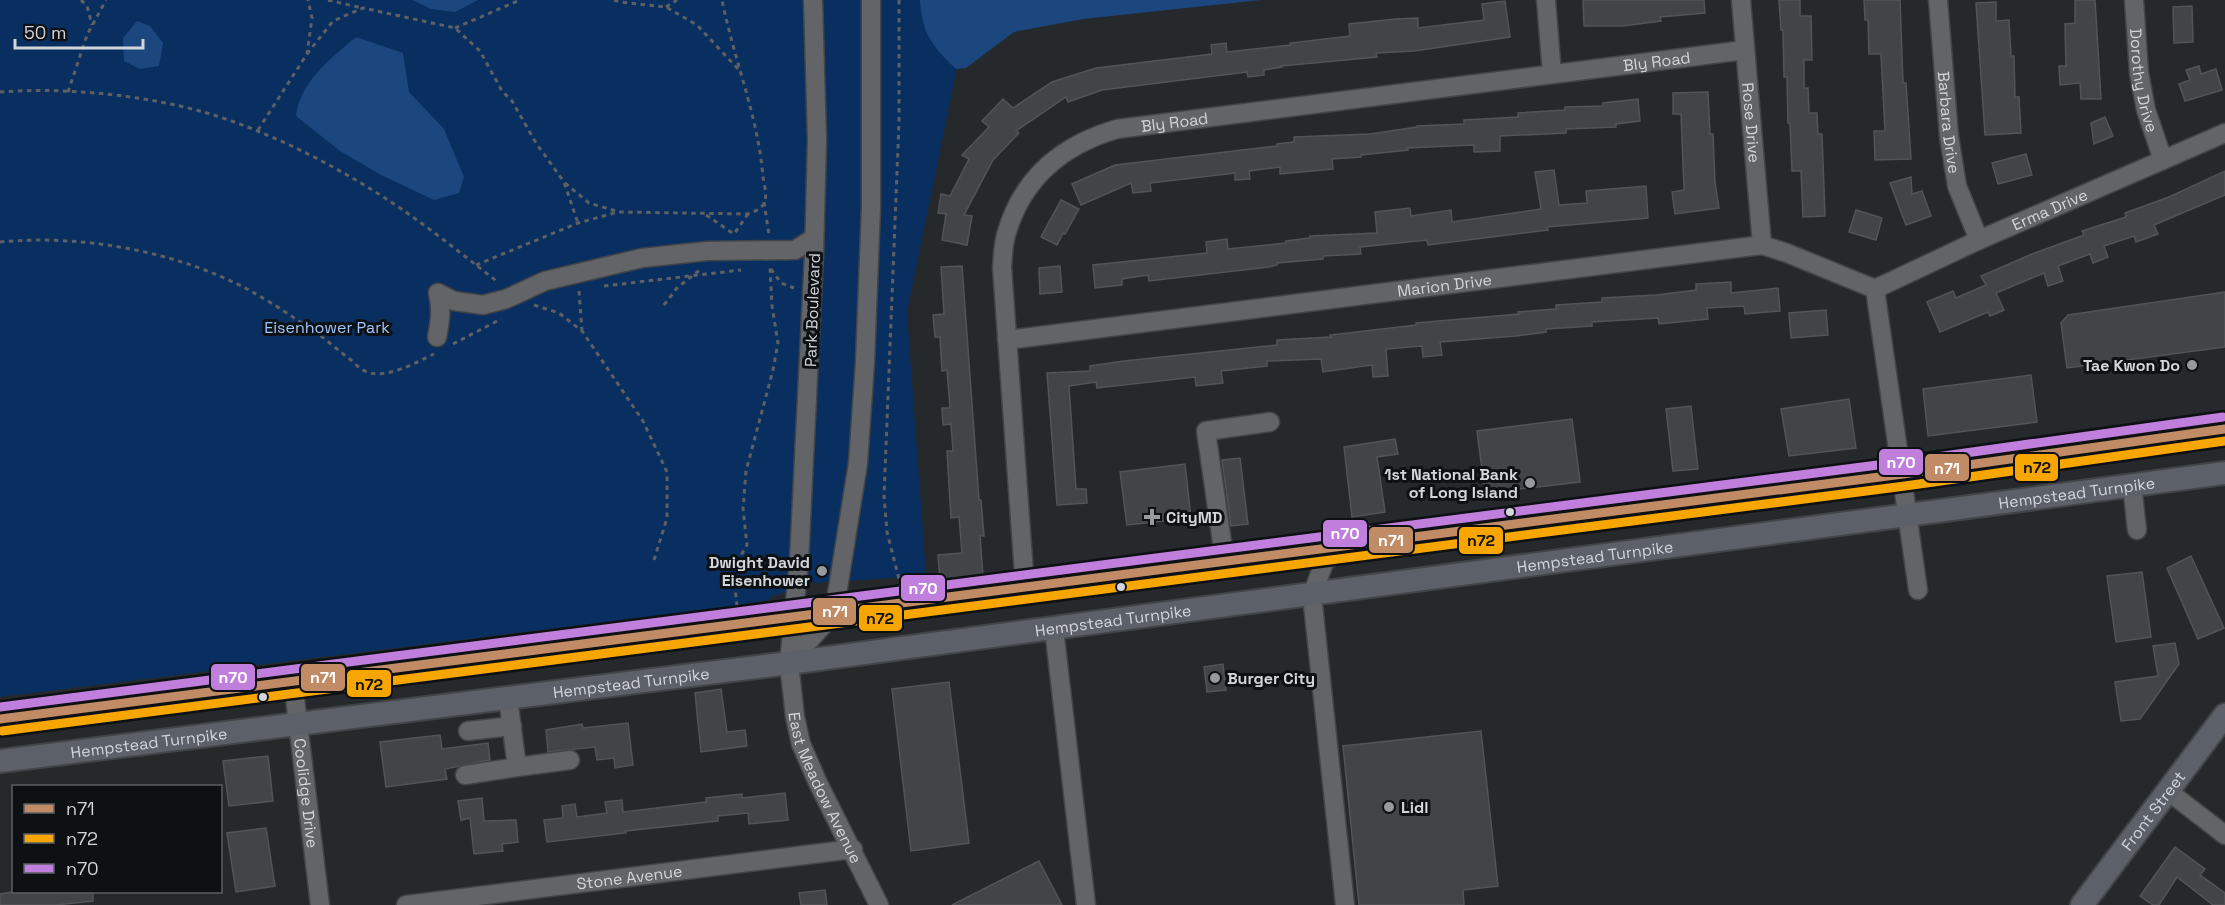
<svg xmlns="http://www.w3.org/2000/svg" width="2225" height="905" font-family="'Space Grotesk',sans-serif">
	<rect width="100%" height="100%" fill="#26292c"/>
	<!-- green -->
	<path fill="#092f60" d="M0,0H1223L966,23L907,312L926,576L810,583L769,598V600L733,606L0,697Z"/>
	<!-- forest -->
	<g fill="#1c467e">
		<path d="M412,0H478L455,12L431,9Z"/>
		<path d="M920,0H1261L1083,19L1014,32L966,68L956,69C932,46 922,34 920,0Z"/>
		<path d="M137,21L150,26L163,43L159,66L140,69L124,61L123,38Z"/>
		<path d="M356,37L403,53L409,92L444,129L464,177L459,193L434,200L381,175L340,151L296,116C300,82 331,58 356,37Z"/>
	</g>
	<!-- building -->
	<g fill="#424447" stroke="#525457" stroke-width="1.5">
		<path d="M1583,0H1704L1705,13L1660,17L1661,21L1623,26H1584Z"/>
		<path d="M1779,0H1800V16H1811L1812,60H1804V88H1808L1809,113H1817L1818,134H1822L1825,216L1803,217L1801,171H1792L1790,123H1788L1787,77H1784L1783,30H1781Z"/>
		<path d="M1864,0H1900L1903,83H1906L1911,159L1875,160L1874,131H1885L1882,74L1881,54H1869L1868,20H1865Z"/>
		<path d="M2075,0H2095L2101,99H2081L2080,83L2060,85L2059,66H2066L2065,24L2075,23Z"/>
		<path d="M1505,1L1510,37L1414,51L1376,53L1377,57L1281,66L1282,67L1264,70V75L1248,77L1247,72L1102,90L1068,102L1066,97L1016,131L1019,133L993,160L964,215L972,216L967,245L942,240L946,214L938,213L941,194L950,196L969,159L962,155L989,127L982,121L1003,99L1013,108L1052,82L1096,68L1212,54L1211,45L1226,43L1227,52L1291,45L1290,43L1350,36L1349,24L1395,19L1418,18V28L1484,20L1482,4Z"/>
		<path d="M1996,2V21L2009,20L2011,56H2014L2015,97H2019L2021,133L1985,135L1976,3Z"/>
		<path d="M2192,6L2193,42L2174,43L2173,7Z"/>
		<path d="M2199,66L2201,74L2216,69L2222,90L2185,101L2179,84L2190,80L2186,70Z"/>
		<path d="M1708,92L1710,134H1713L1715,182L1719,208L1675,214L1672,192L1684,190L1681,114H1673V93Z"/>
		<path d="M1638,99L1640,121L1616,124V127L1566,129V133L1500,136V151L1474,152V145L1407,148L1408,150L1361,155V157L1332,159L1333,169L1280,174V167L1249,171L1250,179L1235,180V173L1176,180L1150,183L1151,191L1133,193L1131,183L1081,205L1072,184L1115,165L1277,146V144L1294,142V137L1370,134L1417,127V126L1464,124V120L1518,117V113L1565,110V107L1603,106V103Z"/>
		<path d="M2105,117L2113,136L2094,144L2091,123Z"/>
		<path d="M2026,154L2032,175L1998,184L1992,163Z"/>
		<path d="M1554,170L1559,205L1587,203L1586,191L1646,186L1648,218L1547,227L1548,230L1428,245L1427,240L1360,247L1361,254L1323,256V259L1277,263V265L1269,267L1149,281L1148,275L1122,279V285L1095,288L1093,265L1207,253L1206,242L1227,239L1228,249L1286,243V241L1310,238V236L1377,233L1375,212L1410,208L1411,216L1451,210L1452,222L1541,209L1535,172Z"/>
		<path d="M2225,171V195L2154,225L2158,234L2136,242L2134,236L2104,246L2108,257L2093,263L2090,254L2058,266L2063,281L2048,286L2044,273L1996,293L2004,310L1990,316L1988,312L1940,332L1927,302L1953,291L1956,298L1986,285L1981,276L2032,254L2084,235L2082,231L2126,217L2125,213L2169,197Z"/>
		<path d="M1911,177L1912,194L1922,191L1931,216L1906,225L1890,183Z"/>
		<path d="M1061,200L1079,209L1065,234L1063,233L1057,245L1041,237Z"/>
		<path d="M1856,210L1882,218L1876,240L1849,232Z"/>
		<path d="M962,266L979,500H981L984,536H980L983,576L940,580L938,555L962,553L959,517L951,518L947,451H953L951,424L943,425L942,408H950L947,370L942,371L940,337H935L933,315L944,314L941,267Z"/>
		<path d="M1060,266L1062,292L1040,294L1039,268Z"/>
		<path d="M1731,282V293L1778,288L1780,311L1745,314L1744,306L1707,308L1708,319L1659,324L1658,318L1592,322V326L1546,329V332L1516,336L1440,342L1442,355L1423,357L1422,346L1386,349L1388,376L1373,377L1372,365L1323,372L1321,359L1267,361V366L1221,371L1223,383L1196,386L1195,377L1097,388L1096,382L1069,386L1076,489H1086L1087,503L1057,505L1047,373L1090,371V366L1124,361L1277,345V340L1331,337L1330,335L1416,325V323L1519,314L1518,312L1556,309V305L1602,302V298L1656,295L1696,290V284Z"/>
		<path d="M2225,292V347L2067,368L2061,323L2068,315Z"/>
		<path d="M1826,310L1828,335L1791,338L1789,313Z"/>
		<path d="M2031,375L2037,422L1928,436L1923,389Z"/>
		<path d="M1849,399L1856,448L1789,456L1781,409Z"/>
		<path d="M1691,406L1698,469L1673,471L1666,409Z"/>
		<path d="M1572,419L1580,482L1485,493L1477,431Z"/>
		<path d="M1395,439L1398,454L1377,457L1385,512L1352,517L1344,447Z"/>
		<path d="M1240,458L1248,524L1231,526L1222,460Z"/>
		<path d="M1185,464L1191,518L1127,525L1120,472Z"/>
		<path d="M2191,556L2224,628L2198,639L2167,568Z"/>
		<path d="M2142,572L2151,637L2116,642L2107,576Z"/>
		<path d="M2175,643L2179,664L2140,719L2121,721L2115,682L2158,676L2153,646Z"/>
		<path d="M1223,664L1226,690L1207,692L1204,667Z"/>
		<path d="M949,682L969,843L911,851L892,689Z"/>
		<path d="M721,689L727,732L745,730L747,746L701,752L695,693Z"/>
		<path d="M628,723L633,765L615,768L614,758L597,760L595,747L548,752L546,730L582,724L583,728Z"/>
		<path d="M1481,731L1498,886L1463,890L1464,905H1359L1343,746Z"/>
		<path d="M440,735L442,749L488,743L490,760L445,769L447,779L386,787L380,742Z"/>
		<path d="M268,756L273,801L229,806L223,761Z"/>
		<path d="M785,793L788,820L749,824L748,813L718,816V821L625,831L626,833L547,842L544,820L563,818L562,806L575,804L577,817L607,813L605,802L622,800L623,812L706,802V798L742,794V798Z"/>
		<path d="M482,798L484,821L516,820L518,842L502,844L503,851L474,854L470,818L461,820L458,801Z"/>
		<path d="M266,828L275,886L236,892L227,833Z"/>
		<path d="M2175,847L2205,869L2200,875L2225,893V905H2213L2177,877L2159,905H2153L2140,896Z"/>
		<path d="M1039,861L1062,905H952Z"/>
		<path d="M825,890L827,905H801L799,893Z"/>
		<path d="M18,891H93V901L56,905H0V894Z"/>
	</g>
	<g fill="none" stroke-linecap="round" stroke-linejoin="round">
		<!-- minor casing -->
		<g stroke="#424547" stroke-width="21">
			<g id="minor">
				<path id="s1" d="M813,0L817,140L814,254L799,561L789,663L795,717L801,744L818,783L879,905"/>
				<path d="M1546,0L1552,74"/>
				<path id="s2" d="M1741,0L1762,245"/>
				<path id="s3" d="M1938,0L1949,136L1957,186L1979,240"/>
				<path id="s4" d="M2134,0L2139,73L2146,110L2163,160"/>
				<path id="s5" d="M1875,289L1979,240L2225,133"/>
				<path d="M1875,289L1918,590"/>
				<path d="M438,293L454,301L483,305L506,299L545,281L642,258L707,251L795,250L814,238"/>
				<path d="M437,337C440,322 442,309 438,293"/>
				<path id="s6" d="M1007,340L1762,245L1787,253L1875,289"/>
				<path d="M2132,485L2137,530"/>
				<path d="M1340,547L1324,563L1312,595L1345,905"/>
				<path d="M1225,563L1206,431L1270,422"/>
				<path id="s7" d="M1025,588L1002,267C1003,256 1003,245 1006,235C1022,178 1062,145 1117,129L1745,50"/>
				<path d="M1054,629L1086,905"/>
				<path d="M789,663L834,613L858,463L865,362L871,207V0"/>
				<path id="s8" d="M293,682L320,905"/>
				<path d="M508,698L517,767L570,760"/>
				<path d="M468,731L512,726"/>
				<path d="M465,775L517,767"/>
				<path d="M2168,791L2225,835"/>
				<path id="s9" d="M406,905L853,849"/>
			</g>
		</g>
		<!-- major casing -->
		<g stroke="#424547" stroke-width="26">
			<g id="major">
				<path d="M0,719L834,613L1903,474L2225,429"/>
				<path id="s10" d="M0,761L789,663L2225,473"/>
				<path id="s11" d="M2082,905L2225,715"/>
			</g>
		</g>
		<!-- path -->
		<g stroke="#5e6063" stroke-width="3" stroke-dasharray="4.5 4.5" stroke-linecap="butt">
			<path d="M81,0L87,6L92,25"/>
			<path d="M328,0L362,8"/>
			<path d="M614,0L620,2L666,7L697,25L740,71"/>
			<path d="M899,0V122L884,496L887,532L899,579"/>
			<path d="M666,7L677,0"/>
			<path d="M455,28L520,0"/>
			<path d="M307,54L333,21L363,8L455,28L480,51L502,91L512,101L536,143L564,182L578,223"/>
			<path d="M0,92C64,87 145,95 207,113C260,129 312,154 359,182C409,211 454,248 499,283"/>
			<path d="M68,92L87,35L106,0"/>
			<path d="M258,130L307,54L312,18L308,0"/>
			<path d="M565,183L589,203L616,211"/>
			<path d="M764,202L769,235"/>
			<path d="M706,215L734,234L748,214"/>
			<path d="M0,242C81,234 176,251 249,290C267,300 286,312 303,324C320,334 335,348 351,360C355,364 360,369 365,371C384,381 417,362 434,354"/>
			<path d="M476,265L578,223L618,212L748,214C755,211 763,209 765,200C767,194 764,184 763,177C758,116 734,60 722,0"/>
			<path d="M771,269L781,283L794,288"/>
			<path d="M604,286L741,270"/>
			<path d="M579,291L582,331"/>
			<path d="M534,305L559,313L582,331L643,421L667,472V518L654,560"/>
			<path d="M664,305L677,288L701,269"/>
			<path d="M453,344L501,319"/>
			<path d="M737,606L733,569L747,545L743,509L746,471L773,370L778,343L772,306L770,268"/>
		</g>
		<!-- minor -->
		<use href="#minor" stroke="#626467" stroke-width="18"/>
		<!-- major -->
		<use href="#major" stroke="#5c6068" stroke-width="22"/>
		<!-- bus-1 casing -->
		<g stroke="#0e1114" stroke-width="14">
			<path id="bus-1" d="M0,719L1903,474L2225,429"/>
		</g>
		<!-- bus-2 casing -->
		<g stroke="#0e1114" stroke-width="14">
			<path id="bus-2" d="M2,731L1905,486L2225,441"/>
		</g>
		<!-- bus-3 casing -->
		<g stroke="#0e1114" stroke-width="14">
			<path id="bus-3" d="M0,707L1901,462L2223,417"/>
		</g>
		<!-- bus-1 -->
		<use href="#bus-1" stroke="#c18c65" stroke-width="9"/>
		<!-- bus-2 -->
		<use href="#bus-2" stroke="#f7a600" stroke-width="9"/>
		<!-- bus-3 -->
		<use href="#bus-3" stroke="#c07fdc" stroke-width="9"/>
	</g>
	<!-- markers -->
	<g fill="#96999d" stroke="#0e1114" stroke-width="2">
		<circle cx="2192" cy="365" r="6"/>
		<circle cx="1530" cy="483" r="6"/>
		<path d="M1149 508h6v6h6v6h-6v6h-6v-6h-6v-6h6z"/>
		<circle cx="822" cy="571" r="6"/>
		<circle cx="1215" cy="678" r="6"/>
		<circle cx="1389" cy="807" r="6"/>
	</g>
	<g fill="#d2d5da" stroke="#0e1114" stroke-width="2">
		<circle cx="1510" cy="512" r="5"/>
		<circle cx="1121" cy="587" r="5"/>
		<circle cx="263" cy="697" r="5"/>
	</g>
	<g text-anchor="middle" stroke-width="6" stroke-linejoin="round" paint-order="stroke">
		<!-- street labels -->
		<g font-size="16" fill="#d2d5da" stroke="#0e1114">
			<text dy="6" stroke="none"><textPath href="#s7" startOffset="1059">Bly Road</textPath></text>
			<text dy="6" stroke="none"><textPath href="#s4" startOffset="81">Dorothy Drive</textPath></text>
			<text dy="6" stroke="none"><textPath href="#s7" startOffset="573">Bly Road</textPath></text>
			<text dy="6" stroke="none"><textPath href="#s2" startOffset="123">Rose Drive</textPath></text>
			<text dy="6" stroke="none"><textPath href="#s3" startOffset="123">Barbara Drive</textPath></text>
			<text dy="6" stroke="none"><textPath href="#s5" startOffset="192">Erma Drive</textPath></text>
			<text dy="6" stroke="none"><textPath href="#s6" startOffset="441">Marion Drive</textPath></text>
			<text transform="translate(812 310) rotate(-88)" y="6">Park Boulevard</text>
			<text dy="6" stroke="none"><textPath href="#s10" startOffset="2094">Hempstead Turnpike</textPath></text>
			<text dy="6" stroke="none"><textPath href="#s10" startOffset="1608">Hempstead Turnpike</textPath></text>
			<text dy="6" stroke="none"><textPath href="#s10" startOffset="1122">Hempstead Turnpike</textPath></text>
			<text dy="6" stroke="none"><textPath href="#s10" startOffset="636">Hempstead Turnpike</textPath></text>
			<text dy="6" stroke="none"><textPath href="#s10" startOffset="150">Hempstead Turnpike</textPath></text>
			<text dy="6" stroke="none"><textPath href="#s1" startOffset="795">East Meadow Avenue</textPath></text>
			<text dy="6" stroke="none"><textPath href="#s8" startOffset="112">Coolidge Drive</textPath></text>
			<text dy="6" stroke="none"><textPath href="#s11" startOffset="118">Front Street</textPath></text>
			<text dy="6" stroke="none"><textPath href="#s9" startOffset="225">Stone Avenue</textPath></text>
		</g>
		<!-- park labels -->
		<g font-size="16" fill="#9fc6fe" stroke="#0e1114">
			<text x="327" y="333">Eisenhower Park</text>
		</g>
		<!-- poi labels -->
		<g font-size="16" font-weight="bold" fill="#d2d5da" stroke="#0e1114" text-anchor="end">
			<text x="2180" y="371">Tae Kwon Do</text>
			<text x="1518" y="480">1st National Bank<tspan x="1518" dy="18">of Long Island</tspan></text>
			<text x="1166" y="523" text-anchor="start">CityMD</text>
			<text x="810" y="568">Dwight David<tspan x="810" dy="18">Eisenhower</tspan></text>
			<text x="1227" y="684" text-anchor="start">Burger City</text>
			<text x="1401" y="813" text-anchor="start">Lidl</text>
		</g>
	</g>
	<g stroke="#0e1114" stroke-width="2">
		<rect x="1878" y="448" width="46" height="28" rx="6" fill="#c07fdc"/>
		<rect x="2014" y="453" width="45" height="29" rx="6" fill="#f7a600"/>
		<rect x="1924" y="453" width="46" height="29" rx="6" fill="#c18c65"/>
		<rect x="1322" y="519" width="46" height="29" rx="6" fill="#c07fdc"/>
		<rect x="1368" y="526" width="46" height="28" rx="6" fill="#c18c65"/>
		<rect x="1458" y="526" width="46" height="29" rx="6" fill="#f7a600"/>
		<rect x="900" y="574" width="46" height="28" rx="6" fill="#c07fdc"/>
		<rect x="812" y="597" width="45" height="29" rx="6" fill="#c18c65"/>
		<rect x="858" y="604" width="45" height="28" rx="6" fill="#f7a600"/>
		<rect x="210" y="663" width="46" height="28" rx="6" fill="#c07fdc"/>
		<rect x="300" y="663" width="46" height="29" rx="6" fill="#c18c65"/>
		<rect x="346" y="669" width="46" height="29" rx="6" fill="#f7a600"/>
	</g>
	<g font-size="16" text-anchor="middle" font-weight="bold" fill="#fff">
		<text x="1901" y="468">n70</text>
		<text x="1947" y="474">n71</text>
		<text x="1345" y="539">n70</text>
		<text x="1391" y="546">n71</text>
		<text x="923" y="594">n70</text>
		<text x="835" y="617">n71</text>
		<text x="233" y="683">n70</text>
		<text x="323" y="683">n71</text>
	</g>
	<g font-size="16" text-anchor="middle" font-weight="bold" fill="#111">
		<text x="2037" y="473">n72</text>
		<text x="1481" y="546">n72</text>
		<text x="880" y="624">n72</text>
		<text x="369" y="690">n72</text>
	</g>
	<!-- legend -->
	<rect x="12" y="785" width="210" height="108" fill="#0e1114" stroke="#5c5f63" stroke-width="1.5"/>
	<rect x="24" y="804" width="30" height="9" fill="#c18c65" stroke="#5c5f63" stroke-width="1.5"/>
	<text x="66" y="815" font-size="18" fill="#d2d5da">n71</text>
	<rect x="24" y="834" width="30" height="9" fill="#f7a600" stroke="#5c5f63" stroke-width="1.5"/>
	<text x="66" y="845" font-size="18" fill="#d2d5da">n72</text>
	<rect x="24" y="864" width="30" height="9" fill="#c07fdc" stroke="#5c5f63" stroke-width="1.5"/>
	<text x="66" y="875" font-size="18" fill="#d2d5da">n70</text>
	<!-- scale -->
	<path d="M15 39v9h128v-9" fill="none" stroke="#d2d5da" stroke-width="3"/>
	<text x="24" y="39" font-size="18" fill="#d2d5da" stroke="#0e1114" stroke-width="4.5" paint-order="stroke">50 m</text>
</svg>
